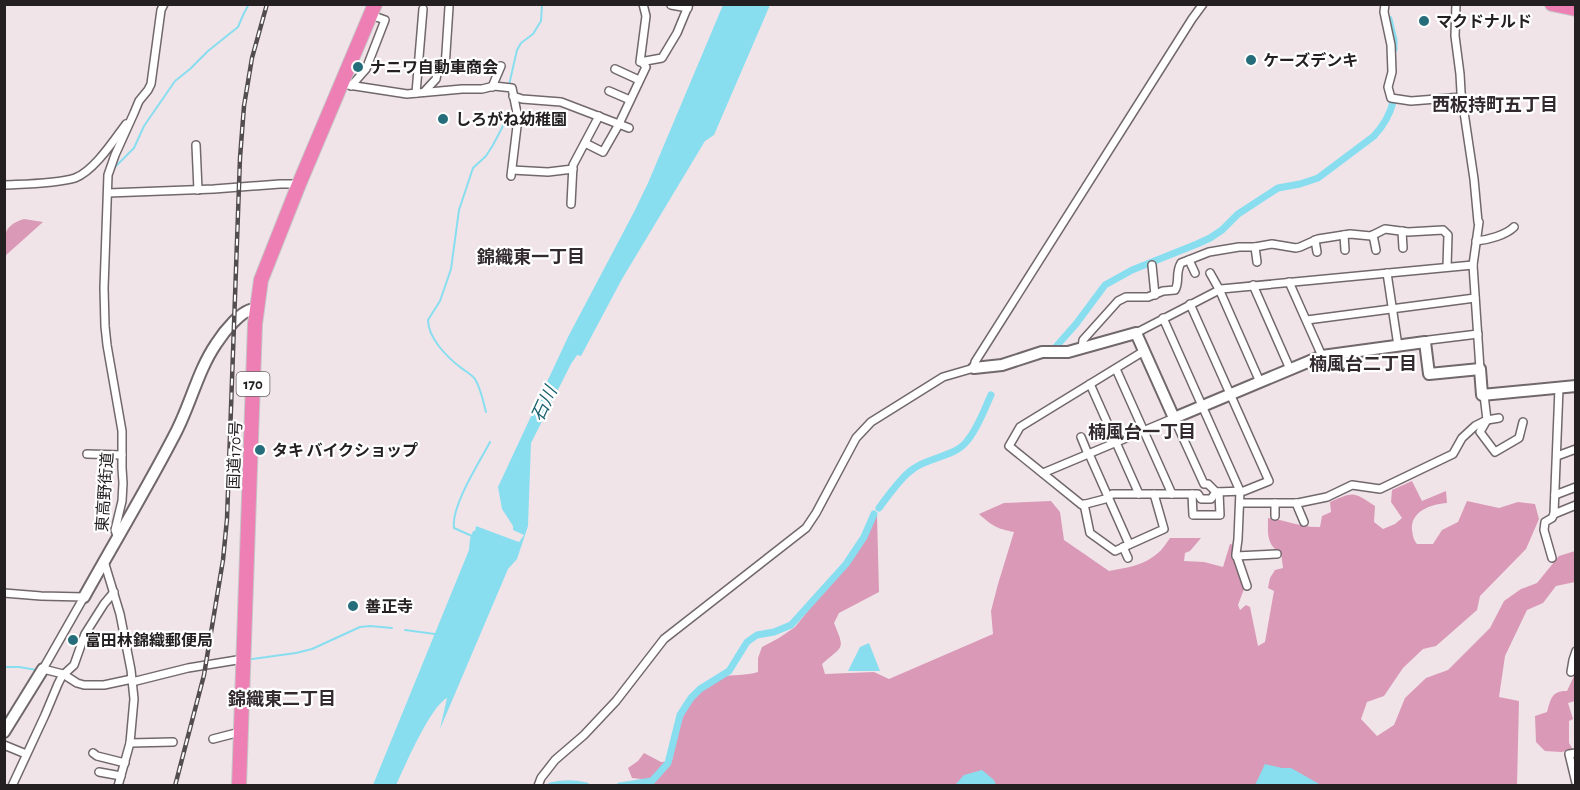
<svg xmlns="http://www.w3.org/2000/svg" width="1580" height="790" font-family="'Alegreya Sans','Noto Sans JP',sans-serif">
	<rect width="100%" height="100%" fill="#f0e4e9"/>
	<!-- forest -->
	<g fill="#da99b6">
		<path d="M24,219L43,222L5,256C4,236 2,226 24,219Z"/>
		<path d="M1412,481L1422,501L1446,491L1447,503C1432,504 1410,511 1412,530C1413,536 1413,539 1417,544H1433L1442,530L1458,522L1467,501L1499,508L1518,502L1535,504L1539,519L1526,549L1480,596L1477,610L1436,646L1423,649L1403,668L1384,696L1367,702L1361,719L1377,736L1394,725L1405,698L1426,678L1448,670L1490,628L1504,601L1521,589L1537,583L1559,556L1575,551V582L1556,586L1543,603L1527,610L1505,656L1499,697L1519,701L1517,785L641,786V779L632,778L628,768L638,761L644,753L661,762L672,761C679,729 680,705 710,685C713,682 717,678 721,677C733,674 746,676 758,672V658L762,647L779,638L795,627L820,596L849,564L877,515L879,592L839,613L834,623C845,650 844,645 822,664L825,674L874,672L889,679L993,634L991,611L998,584L1014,532C998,529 992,526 979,514L1004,503L1051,501L1060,512L1064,540L1109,571C1126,568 1145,565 1158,553C1163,549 1166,543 1170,538H1201L1190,551L1185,553L1184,561L1204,562L1223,567L1230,544L1234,545L1233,556L1244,589L1238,605L1240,610L1246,605L1250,607L1258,646L1265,642L1274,591L1268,588L1270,578L1275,570L1283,568L1281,553C1266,545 1268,533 1268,518C1286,520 1302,528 1320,527L1322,516L1331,512L1330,502C1354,492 1352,491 1375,506L1374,522L1383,529L1395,524L1402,518L1391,502L1392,490Z"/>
		<path d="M1575,660V701L1568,703L1573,719L1569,721V743L1573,750L1561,752L1545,751L1536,742L1535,716L1547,712C1551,699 1551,691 1567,691L1575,674Z"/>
	</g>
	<!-- water -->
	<g fill="#88deef">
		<path d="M723,5H770L714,135L705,141L622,279L581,356L577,355L571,364L531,443L528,526L517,559L508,569L440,729L447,698C430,707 405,766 396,785H373L469,550L470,539L473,531H475L476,526L519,542L524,535L513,530V526L502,509L498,487L568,337L634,212L648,183Z"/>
		<path d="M869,643L880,671H848L860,647Z"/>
		<path d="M1265,764L1282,768H1291L1321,785H1255Z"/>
		<path d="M982,770L994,780L996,785H955L964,775Z"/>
	</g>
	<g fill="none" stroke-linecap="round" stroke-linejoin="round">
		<!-- stream -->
		<g stroke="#88deef" stroke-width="2">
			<path d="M509,85L517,50L521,43L533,34L541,21L542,4"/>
			<path d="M113,169L134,148L144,126L175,81L190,69L208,51L238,27L244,13L249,4"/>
			<path d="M486,412C483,401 481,389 475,379C471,374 465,371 460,367C447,357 428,338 428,320L440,301L451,269L459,210L473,168L486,156L493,145L505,122L514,114"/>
			<path d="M472,536L454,528C451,506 479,463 490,442"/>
			<path d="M405,630L435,634"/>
			<path d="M252,659L296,653L312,649L360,627L370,626L392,628"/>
			<path d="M4,667H19L37,670"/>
			<path d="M163,671L178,667"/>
		</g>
		<!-- canal -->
		<g stroke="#88deef" stroke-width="7">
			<path d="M1389,19L1394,40V49"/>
			<path d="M1053,350L1076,324L1105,285L1132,270L1197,244L1210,238L1222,230L1238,214L1278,188L1300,184L1318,178L1374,136C1383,126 1390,115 1393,102"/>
			<path d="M879,508C887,497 902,476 913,469C929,457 955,457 967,441C978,428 984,410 991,395"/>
			<path d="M551,786C563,783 574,783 586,786"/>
			<path d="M620,786L652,781L668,763L680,715L691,698L700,689L729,671L747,642L757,635L774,632L791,625L846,564L864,537L874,514"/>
		</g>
		<!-- street casing -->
		<g stroke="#71686c" stroke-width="10">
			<g id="street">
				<path d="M643,4L646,16L640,62L662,58L677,33L689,4"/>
				<path d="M1385,4L1384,12L1391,45L1392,72L1388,87L1391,98L1411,101L1462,97"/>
				<path d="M1456,4L1455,36L1460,74L1461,92L1474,179L1478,222H1479L1473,265L1480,369"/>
				<path d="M671,5L688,8"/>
				<path d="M615,69L639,80"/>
				<path d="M342,84L407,94L462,89H482L494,86L512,88L518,118L511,176"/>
				<path d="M351,86L366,69L385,20L371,15"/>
				<path d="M492,87L501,66"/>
				<path d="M609,91L630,100"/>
				<path d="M424,92L436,79L437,74L445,68L449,7"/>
				<path d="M416,93L423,9"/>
				<path d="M513,96L522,99L561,102L629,128"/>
				<path d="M585,143L603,152L619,124L646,67L642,62"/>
				<path d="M196,145L198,190"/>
				<path d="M512,170L548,172L573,169"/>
				<path d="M4,185C25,184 55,184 75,178C94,171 114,140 126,124"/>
				<path d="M108,193L214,189L280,184H299"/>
				<path d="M571,204L573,165L599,116"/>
				<path d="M1402,231L1403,248"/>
				<path d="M1344,235L1345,250"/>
				<path d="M1373,235L1376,250"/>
				<path d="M1315,240L1317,252"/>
				<path d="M1476,241C1488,240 1506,235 1514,227"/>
				<path d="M1255,247L1257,262"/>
				<path d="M1189,260L1195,273"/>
				<path d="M1152,265L1155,295"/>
				<path d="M1210,273L1219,289L1260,382"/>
				<path d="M1387,273L1398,346"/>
				<path d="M1289,282L1322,356"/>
				<path d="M1253,285L1290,369"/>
				<path d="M1163,318L1240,491L1238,539L1236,554L1247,586"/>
				<path d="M1307,320L1475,298"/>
				<path d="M1136,333L1221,289L1473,265"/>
				<path d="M1425,342L1429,340L1478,334"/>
				<path d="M1082,348L1083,340L1118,301L1126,297H1148L1163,291L1175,290C1180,282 1175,273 1181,263L1209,252L1239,247H1255L1272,244L1296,248L1300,247L1318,239L1350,234L1371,236L1385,229L1408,232L1443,230L1448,235L1447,267"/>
				<path d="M1144,351L1020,427L1009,446L1082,505L1105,499L1112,494H1198L1201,499H1211L1216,492"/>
				<path d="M1116,369L1172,494"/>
				<path d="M1090,384L1139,494"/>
				<path d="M1484,395L1487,420L1480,432L1495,452L1519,438L1523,422"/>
				<path d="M1081,437L1088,454"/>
				<path d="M87,454L122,455"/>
				<path d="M1089,454L1129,544"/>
				<path d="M1557,456L1576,449"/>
				<path d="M1043,473L1174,418L1204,484H1208L1216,492L1244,491L1269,481L1190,304"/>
				<path d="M1192,494L1193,515H1220L1219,492"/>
				<path d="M1555,495L1576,487"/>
				<path d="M1240,503H1298L1327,497L1352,485L1380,489L1453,454L1462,438L1475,426L1487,420L1499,418"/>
				<path d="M1275,503V516"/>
				<path d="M1296,503L1304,522"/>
				<path d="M1084,504L1090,533L1115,551L1164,529L1154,494"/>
				<path d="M1554,514L1576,505"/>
				<path d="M118,538L115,530L122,501L123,483L122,468V431L107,345L105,326L104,288L108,175L115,155L134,113L139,101L148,90L151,84L161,10L164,4"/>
				<path d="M1123,547L1128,558"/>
				<path d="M1236,556L1277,554"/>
				<path d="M1552,558L1544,530L1545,522L1552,518L1554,514L1559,388"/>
				<path d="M104,561L120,614L131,670L134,699L130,743L118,786"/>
				<path d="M4,593L41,596L84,597L43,669L63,674L77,683L84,685H104L132,679"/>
				<path d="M1571,672L1573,660L1576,651"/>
				<path d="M132,682L188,668L243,659"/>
				<path d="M213,739L240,732"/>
				<path d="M130,743L173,742"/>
				<path d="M4,745L26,754"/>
				<path d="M93,753L97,756L125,763"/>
				<path d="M1576,753L1569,754L1576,783"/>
				<path d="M99,772L121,776"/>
				<path d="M12,786L45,715L58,684L62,676L74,665L85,634L104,604L114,592"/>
				<path d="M538,786L541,778L555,760L584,735L616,701L664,639L806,528L816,513L856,438L871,422L943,377L974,368L975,362L1192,19L1203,4"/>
			</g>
		</g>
		<!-- secondary casing -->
		<g stroke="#71686c" stroke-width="14">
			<g id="secondary">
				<path d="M974,368L1002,365L1042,352H1068L1136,333L1174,418L1322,356L1425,342L1429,374L1480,369L1482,395L1576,386"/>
				<path d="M84,597C114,543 146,490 174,436C190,407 197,372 216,344C223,333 242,308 256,309"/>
				<path d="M4,732L43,669"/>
			</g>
		</g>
		<!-- highway casing -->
		<g stroke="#c6c5c6" stroke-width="16">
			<g id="highway">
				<path d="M1552,4L1576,9"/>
				<path d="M239,786L255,324L261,280L299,184L375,4"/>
			</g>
		</g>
		<!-- street -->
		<use href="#street" stroke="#fff" stroke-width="7"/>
		<!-- secondary -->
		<use href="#secondary" stroke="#fff" stroke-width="10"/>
		<!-- highway -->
		<use href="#highway" stroke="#ee7fb5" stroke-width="14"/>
		<!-- rail casing -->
		<g stroke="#534d50" stroke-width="4.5">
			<path id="rail" d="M175,786L204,675L223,560L227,519L240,158L244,106L252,58L267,4"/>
		</g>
		<!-- rail -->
		<use href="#rail" stroke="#fff" stroke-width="2" stroke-dasharray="7" stroke-linecap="butt"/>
	</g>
	<!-- markers -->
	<g fill="#256d7a" stroke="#fff" stroke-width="2">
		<circle cx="1424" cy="21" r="6"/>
		<circle cx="1251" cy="60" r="6"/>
		<circle cx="358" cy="67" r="6"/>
		<circle cx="443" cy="119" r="6"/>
		<circle cx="260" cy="450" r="6"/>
		<circle cx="353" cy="606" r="6"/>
		<circle cx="73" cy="640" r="6"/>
	</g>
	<g text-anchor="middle" stroke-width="4.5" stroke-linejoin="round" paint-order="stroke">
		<!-- shield labels -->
		<rect fill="#fff" stroke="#666364" stroke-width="1.5" x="236.5" y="372" width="33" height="24" rx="4.5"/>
		<g font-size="15" font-weight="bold" fill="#242022">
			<text x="253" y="389">170</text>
		</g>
		<!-- poi labels -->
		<g font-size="16" font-weight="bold" fill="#242022" stroke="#fff" text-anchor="start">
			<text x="1436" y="27">マクドナルド</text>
			<text x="1263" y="66">ケーズデンキ</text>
			<text x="370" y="73">ナニワ自動車商会</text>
			<text x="455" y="125">しろがね幼稚園</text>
			<text x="272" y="456">タキ バイクショップ</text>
			<text x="365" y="612">善正寺</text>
			<text x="85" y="646">富田林錦織郵便局</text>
		</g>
		<!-- street labels -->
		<g font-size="16" fill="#242022" stroke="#fff">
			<text transform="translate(234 455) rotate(-88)" y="6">国道170号</text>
			<text transform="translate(104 492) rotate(-86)" y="6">東高野街道</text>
		</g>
		<!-- neighbourhood labels -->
		<g font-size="18" font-weight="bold" fill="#322a2e" stroke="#fff">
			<text x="1495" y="111">西板持町五丁目</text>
			<text x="531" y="263">錦織東一丁目</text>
			<text x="1363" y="370">楠風台二丁目</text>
			<text x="1142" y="438">楠風台一丁目</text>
			<text x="282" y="705">錦織東二丁目</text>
		</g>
		<!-- water labels -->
		<g font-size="18" font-style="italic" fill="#1c626e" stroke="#fff">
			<text transform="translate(544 404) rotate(-65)" y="6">石川</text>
		</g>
	</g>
	<!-- border -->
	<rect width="1580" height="790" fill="none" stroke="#242022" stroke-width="12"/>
</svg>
